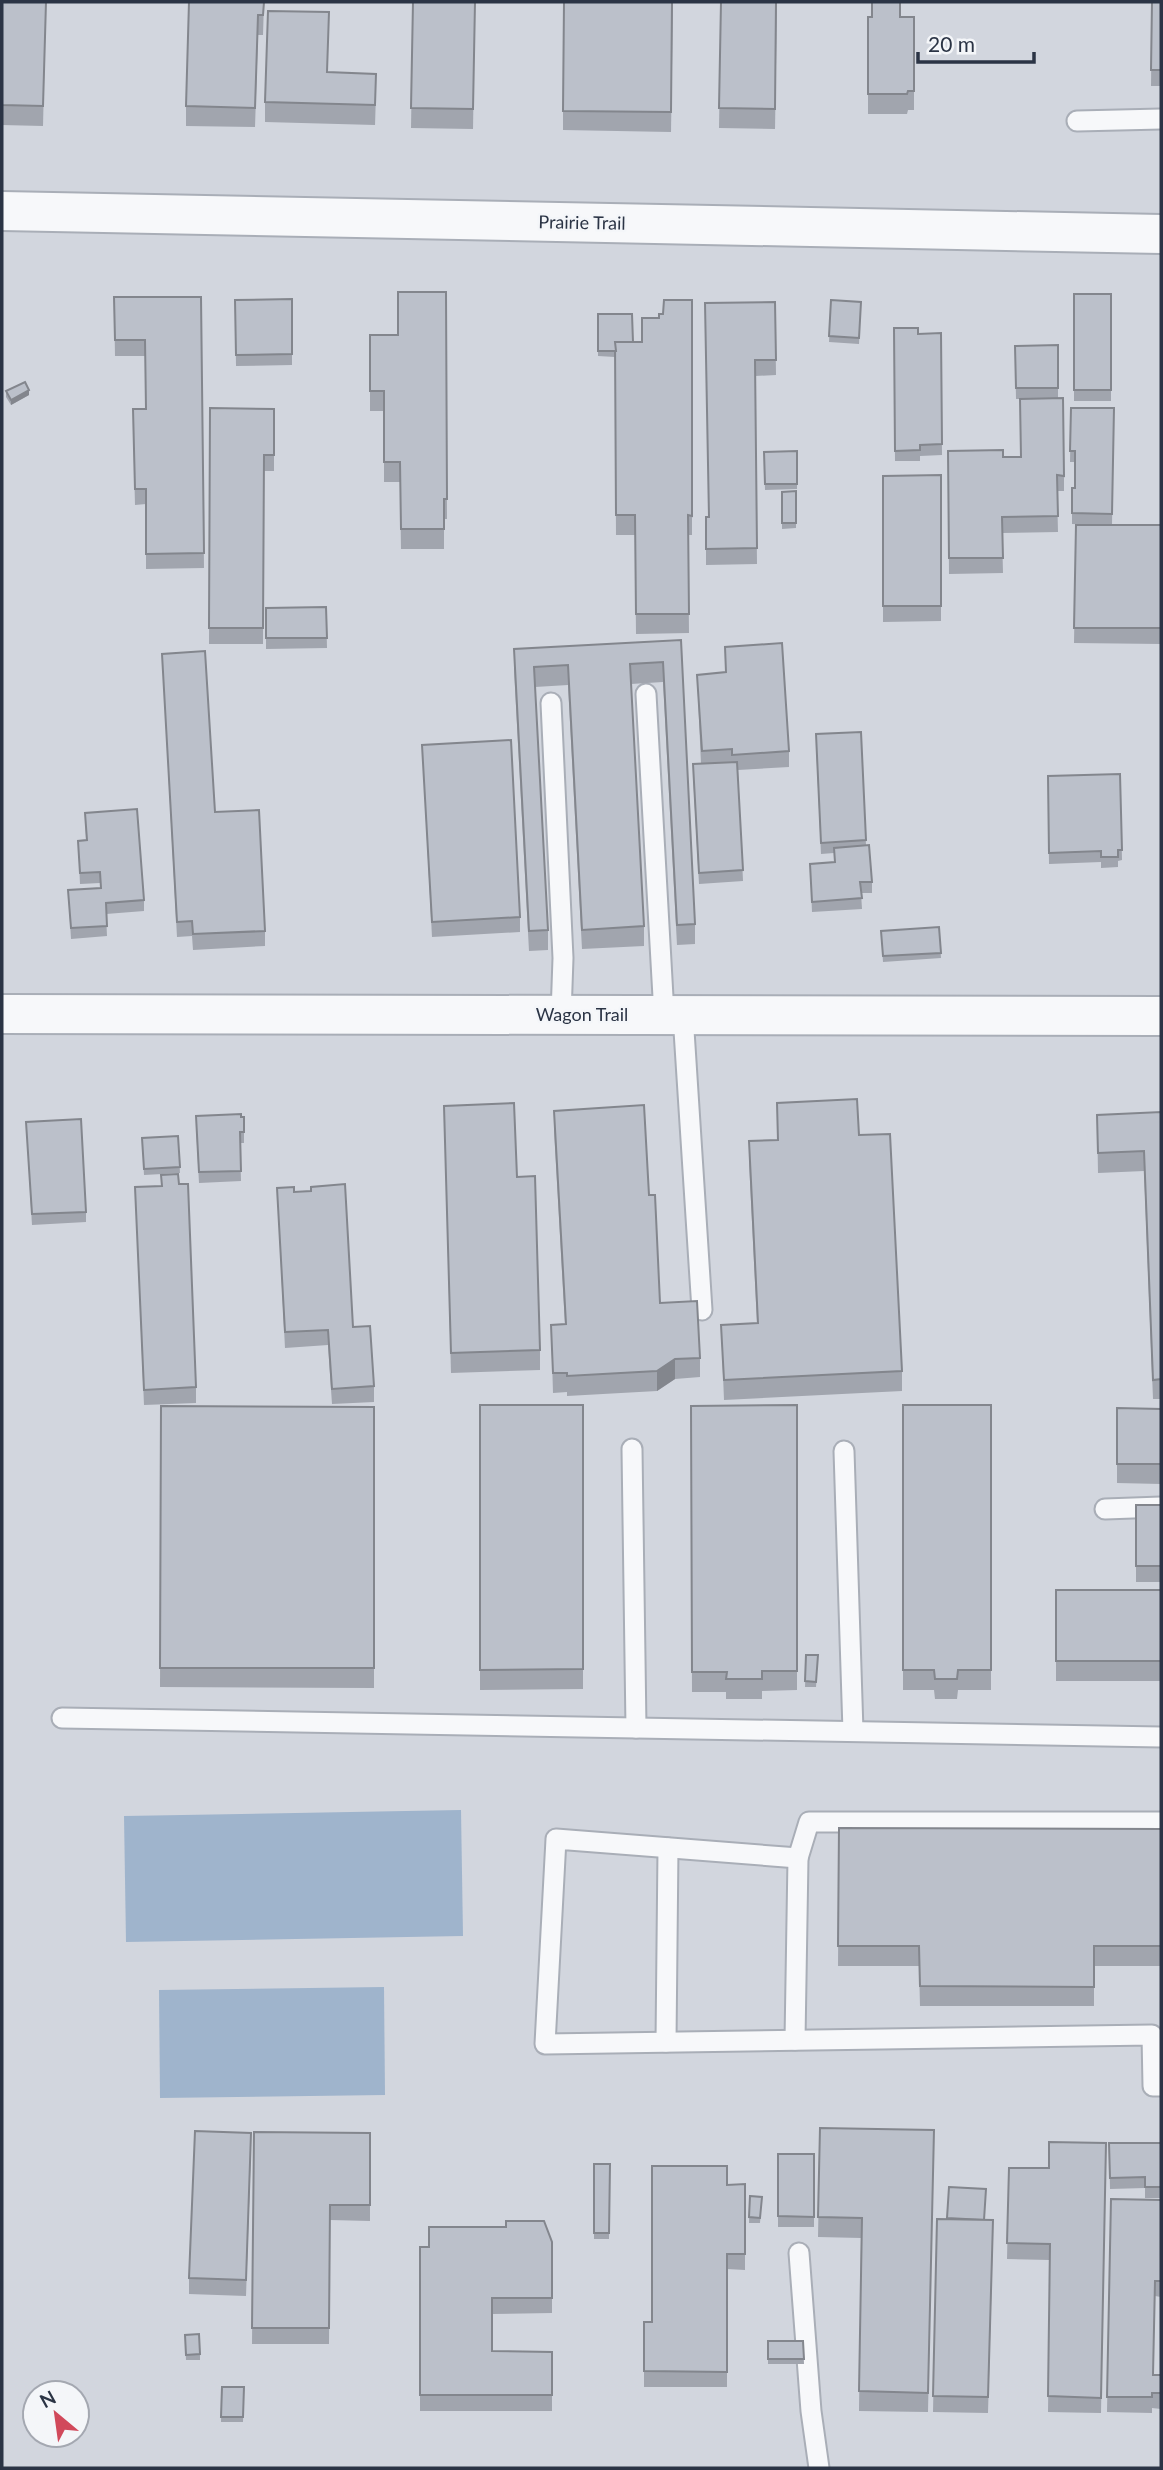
<svg xmlns="http://www.w3.org/2000/svg" width="1163" height="2470" font-family="Lato,sans-serif">
	<rect width="100%" height="100%" fill="#e4e7ec"/>
	<!-- built -->
	<path fill="#d2d6de" fill-rule="evenodd" d="M2,2H1161V2468H2ZM35,2393H77V2435H35Z"/>
	<!-- water -->
	<g fill="#9fb4cc">
		<path d="M461,1810L463,1936L126,1942L124,1816Z"/>
		<path d="M384,1987L385,2095L160,2098L159,1990Z"/>
	</g>
	<g fill="none" stroke-linecap="round" stroke-linejoin="round">
		<!-- lane casing -->
		<g stroke="#a9aeb7" stroke-width="23">
			<g id="lane">
				<path d="M1077,121L1161,119"/>
				<path d="M646,694L664,1015"/>
				<path d="M551,703L563,958L561,1015"/>
				<path d="M683,1015L702,1310"/>
				<path d="M632,1449L636,1728"/>
				<path d="M844,1451L853,1731"/>
				<path d="M1105,1509L1161,1507"/>
				<path d="M62,1718L1161,1737"/>
				<path d="M1161,1822H809L798,1858L556,1839L545,2044L1152,2035L1153,2086H1161"/>
				<path d="M795,2040L798,1858"/>
				<path d="M666,2042L668,1848"/>
				<path d="M799,2253L811,2411L819,2468"/>
			</g>
		</g>
		<!-- street casing -->
		<g stroke="#a9aeb7" stroke-width="42">
			<g id="street">
				<path d="M2,211L1161,234"/>
				<path d="M2,1014L1161,1016"/>
			</g>
		</g>
		<!-- lane -->
		<use href="#lane" stroke="#f7f8fa" stroke-width="19"/>
		<!-- street -->
		<use href="#street" stroke="#f7f8fa" stroke-width="38"/>
	</g>
	<!-- wall -->
	<g fill="#a1a5ae">
		<path d="M2,2H46L43,126L2,125Z"/>
		<path d="M264,2L263,35H258L255,127L186,126V106Z"/>
		<path d="M413,2H475L473,129L411,128Z"/>
		<path d="M673,2L671,132L563,130V111Z"/>
		<path d="M721,2H777L775,129L719,128Z"/>
		<path d="M1152,2H1161V86H1151Z"/>
		<path d="M868,17H914V110H908L907,114H868Z"/>
		<path d="M328,72L376,93L375,125L265,122V102Z"/>
		<path d="M446,292L447,519H444V549H401L400,482H384V411H370V335H398Z"/>
		<rect x="1074" y="294" width="37" height="107"/>
		<path d="M114,297H201L204,568L146,569V504L135,505L133,425L145,409V356H115Z"/>
		<path d="M292,299V365L236,366L235,300Z"/>
		<path d="M692,300V535H688L689,633L636,634L635,535H616L615,357L598,356V314L633,342H642L659,318L663,314Z"/>
		<path d="M831,300L861,302L859,344L829,342Z"/>
		<path d="M775,302L776,375L755,376L757,564L706,565V517H709L705,303Z"/>
		<path d="M894,328L918,334L941,333L942,455L920,456V461H895Z"/>
		<path d="M1058,345V398L1064,476V491H1057L1058,532L1002,533L1003,573L949,574L948,451L1003,457H1021L1020,399H1016L1015,346Z"/>
		<path d="M6,391L29,395L11,405L6,397Z"/>
		<path d="M210,408L274,409V471H264L263,644H209Z"/>
		<path d="M1071,408H1114L1112,525H1161V644L1074,643L1076,525H1099L1072,524V488H1075V462H1070Z"/>
		<path d="M797,451V489L765,490L764,452Z"/>
		<path d="M941,475V621L883,622V476Z"/>
		<path d="M796,491V528L782,529V492Z"/>
		<path d="M326,607L327,648L266,649V608Z"/>
		<path d="M681,640L695,924V944L677,945L663,682L631,684L644,926V946L582,949L568,685L535,687L548,930V950L529,951L514,669V649Z"/>
		<path d="M725,647L789,751V767L738,770L743,881L699,884L693,775V764H701L697,675L725,672Z"/>
		<path d="M162,654L215,812L265,931V946L193,950L192,936L177,937Z"/>
		<path d="M861,732L866,845L872,882V893H861L862,909L812,912L810,864L835,862L834,853L821,854L816,745Z"/>
		<path d="M422,745L520,917V932L432,937Z"/>
		<path d="M1120,774L1122,860L1118,861V867L1101,868V862L1049,864L1048,776Z"/>
		<path d="M85,813L144,900V911L106,914L107,936L71,939L68,890L100,888V883L80,884L78,841L86,840Z"/>
		<path d="M939,927L941,958L883,962L881,931Z"/>
		<path d="M777,1103L859,1135L902,1371V1391L724,1400L721,1325L757,1323L749,1161V1141L778,1140Z"/>
		<path d="M444,1106L517,1177L540,1350V1370L451,1373Z"/>
		<path d="M554,1111L649,1195L660,1303L700,1358V1377L675,1379L657,1391L567,1396V1392L553,1393L551,1325H565L554,1130Z"/>
		<path d="M1161,1112V1399H1153L1144,1171L1098,1173L1097,1115Z"/>
		<path d="M244,1117V1143H240L241,1181L199,1183L196,1127Z"/>
		<path d="M26,1122L86,1212V1222L32,1225Z"/>
		<path d="M178,1136L180,1173L144,1175L142,1138Z"/>
		<path d="M161,1175L196,1387V1403L144,1405L135,1187L161,1186Z"/>
		<path d="M277,1188L294,1192L374,1386V1402L332,1404L328,1345L285,1348Z"/>
		<path d="M480,1405H583V1689L480,1690Z"/>
		<path d="M797,1405V1690L762,1691V1699H726V1692H692L691,1406Z"/>
		<path d="M903,1405H991V1690H958L957,1699H935L934,1690H903Z"/>
		<path d="M161,1406L374,1407V1688L160,1687Z"/>
		<path d="M1117,1408L1161,1409V1484L1117,1483Z"/>
		<rect x="1136" y="1505" width="25" height="77"/>
		<rect x="1056" y="1590" width="105" height="91"/>
		<path d="M806,1655H818L816,1687H805Z"/>
		<path d="M839,1828L1161,1829V1966H1094V2006H920L919,1966H838Z"/>
		<path d="M820,2128L934,2130L928,2412L859,2411L861,2238L818,2237Z"/>
		<path d="M254,2132L370,2133V2221L330,2220L329,2344H252Z"/>
		<path d="M1106,2143L1101,2413L1048,2412L1050,2260L1007,2259L1009,2168H1049Z"/>
		<path d="M1109,2143H1161V2198H1145V2188L1110,2189Z"/>
		<path d="M251,2149L246,2296L189,2294V2278Z"/>
		<rect x="778" y="2154" width="36" height="73"/>
		<path d="M594,2164H610L609,2239H594Z"/>
		<path d="M745,2184V2270L727,2269V2387H644V2322H652L727,2185Z"/>
		<path d="M949,2187L985,2220L993,2236L988,2413L933,2412L937,2219H947Z"/>
		<path d="M750,2196L762,2197L760,2223H749Z"/>
		<path d="M1111,2199L1161,2200V2297L1155,2296L1153,2375H1161V2409L1152,2408V2413L1107,2412Z"/>
		<path d="M552,2242V2313L492,2314V2351L552,2352V2411H420V2247Z"/>
		<path d="M185,2335L200,2354V2360H186Z"/>
		<path d="M768,2341H803L804,2364H768Z"/>
		<path d="M222,2387H244L243,2422H221Z"/>
	</g>
	<!-- shaded-wall -->
	<g fill="#83868d">
		<path d="M29,390V395L11,405V400Z"/>
		<path d="M675,1359V1379L657,1391V1371Z"/>
	</g>
	<!-- building -->
	<g fill="#bbc0ca" stroke="#83868d" stroke-width="2">
		<path d="M2,2H46L43,106L2,105Z"/>
		<path d="M189,2H264L263,15H258L255,108L186,106Z"/>
		<path d="M413,2H475L473,109L411,108Z"/>
		<path d="M564,2H672L671,112L563,111Z"/>
		<path d="M721,2H776L775,109L719,108Z"/>
		<path d="M872,2H900V17H914V91H908L907,94H868V17H872Z"/>
		<path d="M1152,2H1161V70H1151Z"/>
		<path d="M268,11L329,12L327,72L376,74L375,105L265,102Z"/>
		<path d="M398,292H446L447,499H444V529H401L400,462H384V391H370V335H398Z"/>
		<rect x="1074" y="294" width="37" height="96"/>
		<path d="M114,297H201L204,553L146,554V489H135L133,409H146L145,340H115Z"/>
		<path d="M292,299V354L236,355L235,300Z"/>
		<path d="M664,300H692V516L688,515L689,614H636L635,515H616L615,342H642V318H659V314H663Z"/>
		<path d="M831,300L861,302L859,338L829,336Z"/>
		<path d="M775,302L776,360H755L757,548L706,549V517H709L705,303Z"/>
		<path d="M598,314H632L633,342H615L616,351H598Z"/>
		<path d="M894,328H918V334L941,333L942,444L920,445V450L895,451Z"/>
		<path d="M1058,345V388H1016L1015,346Z"/>
		<path d="M25,382L29,390L11,400L6,391Z"/>
		<path d="M1063,398L1064,476L1057,475L1058,516L1002,517L1003,558H949L948,451L1003,450V457H1021L1020,399Z"/>
		<path d="M210,408L274,409V455H264L263,628H209Z"/>
		<path d="M1071,408H1114L1112,514L1072,513V488H1075V451H1070Z"/>
		<path d="M797,451V484H765L764,452Z"/>
		<path d="M941,475V606H883V476Z"/>
		<path d="M796,491V523H782V492Z"/>
		<path d="M1076,525H1161V628H1074Z"/>
		<path d="M326,607L327,638H266V608Z"/>
		<path d="M681,640L695,924L677,925L663,662L630,664L644,926L582,930L568,665L534,667L548,930L529,931L514,649Z"/>
		<path d="M782,643L789,751L732,755V749L702,751L697,675L726,672L725,647Z"/>
		<path d="M205,651L215,812L259,810L265,931L193,934L192,921L177,922L162,654Z"/>
		<path d="M861,732L866,840L821,843L816,734Z"/>
		<path d="M511,740L520,917L432,922L422,745Z"/>
		<path d="M737,762L743,870L699,873L693,764Z"/>
		<path d="M1120,774L1122,850H1118V857H1101V851L1049,853L1048,776Z"/>
		<path d="M137,809L144,900L106,903L107,926L71,928L68,890L101,888L100,872L80,873L78,841L87,840L85,813Z"/>
		<path d="M869,845L872,882H860L862,898L812,902L810,864L835,862L834,848Z"/>
		<path d="M939,927L941,953L883,956L881,931Z"/>
		<path d="M857,1099L859,1135L890,1134L902,1371L724,1380L721,1325L758,1323L749,1141L778,1140L777,1103Z"/>
		<path d="M514,1103L517,1177L535,1176L540,1350L451,1353L444,1106Z"/>
		<path d="M644,1105L649,1195H655L660,1303L697,1301L700,1358L675,1359L657,1371L567,1376V1373H553L551,1325L566,1324L554,1111Z"/>
		<path d="M1161,1112V1379L1153,1380L1144,1151L1098,1153L1097,1115Z"/>
		<path d="M241,1114V1117H244V1132H240L241,1171L199,1172L196,1116Z"/>
		<path d="M81,1119L86,1212L32,1214L26,1122Z"/>
		<path d="M178,1136L180,1167L144,1169L142,1138Z"/>
		<path d="M178,1174L179,1184H188L196,1387L144,1390L135,1187L162,1186L161,1175Z"/>
		<path d="M345,1184L353,1327L370,1326L374,1386L332,1389L328,1330L285,1332L277,1188L294,1187V1192L311,1191V1187Z"/>
		<path d="M480,1405H583V1669L480,1670Z"/>
		<path d="M797,1405V1671H762V1679H726L727,1672H692L691,1406Z"/>
		<path d="M903,1405H991V1670H958L957,1679H935L934,1670H903Z"/>
		<path d="M161,1406L374,1407V1668H160Z"/>
		<path d="M1117,1408L1161,1409V1464H1117Z"/>
		<rect x="1136" y="1505" width="25" height="61"/>
		<rect x="1056" y="1590" width="105" height="71"/>
		<path d="M806,1655H818L816,1682L805,1681Z"/>
		<path d="M839,1828L1161,1829V1946H1094V1987L920,1986L919,1946H838Z"/>
		<path d="M820,2128L934,2130L928,2393L859,2391L862,2218L818,2217Z"/>
		<path d="M195,2131L251,2133L246,2280L189,2278Z"/>
		<path d="M254,2132L370,2133V2205H330L329,2328H252Z"/>
		<path d="M1049,2142L1106,2143L1101,2398L1048,2396L1050,2244L1007,2243L1009,2168H1049Z"/>
		<path d="M1109,2143H1161V2187H1145V2177L1110,2178Z"/>
		<path d="M778,2154H814V2217L778,2216Z"/>
		<path d="M594,2164H610L609,2233H594Z"/>
		<path d="M652,2166H727V2185L745,2184V2254H727V2372L644,2371V2322H652Z"/>
		<path d="M949,2187L986,2189L984,2220L947,2218Z"/>
		<path d="M750,2196L762,2197L760,2218L749,2217Z"/>
		<path d="M1111,2199L1161,2200V2281H1155L1153,2375H1161V2393H1152V2397H1107Z"/>
		<path d="M937,2219L993,2220L988,2397L933,2396Z"/>
		<path d="M506,2221H544L552,2242V2298H492V2351L552,2352V2395H420V2247H429V2227H506Z"/>
		<path d="M199,2334L200,2354L186,2355L185,2335Z"/>
		<path d="M768,2341H803L804,2359H768Z"/>
		<path d="M222,2387H244L243,2417H221Z"/>
	</g>
	<g text-anchor="middle" stroke-width="5" stroke-linejoin="round" paint-order="stroke">
		<!-- street labels -->
		<g font-size="18" fill="#2b3445" stroke="#f4f6f9">
			<text transform="translate(582 223) rotate(1)" y="6">Prairie Trail</text>
			<text x="582" y="1021">Wagon Trail</text>
		</g>
	</g>
	<!-- border -->
	<rect width="1163" height="2470" fill="none" stroke="#2b3445" stroke-width="7"/>
	<!-- north arrow -->
	<g transform="translate(56 2414) rotate(331)"><circle r="33" fill="#f4f6f9" stroke="#a4a8b1" stroke-width="2"/>
	<path d="M0-5L12 26L0 18L-12 26Z" fill="#d1495b"/>
	<text y="-10" font-size="19" font-weight="bold" text-anchor="middle" fill="#2b3445">N</text>
	</g>
	<!-- scale -->
	<path d="M918 52v10h116v-10" fill="none" stroke="#2b3445" stroke-width="3.5"/>
	<text x="928" y="52" font-size="21" fill="#2b3445" stroke="#f4f6f9" stroke-width="5" paint-order="stroke">20 m</text>
</svg>
